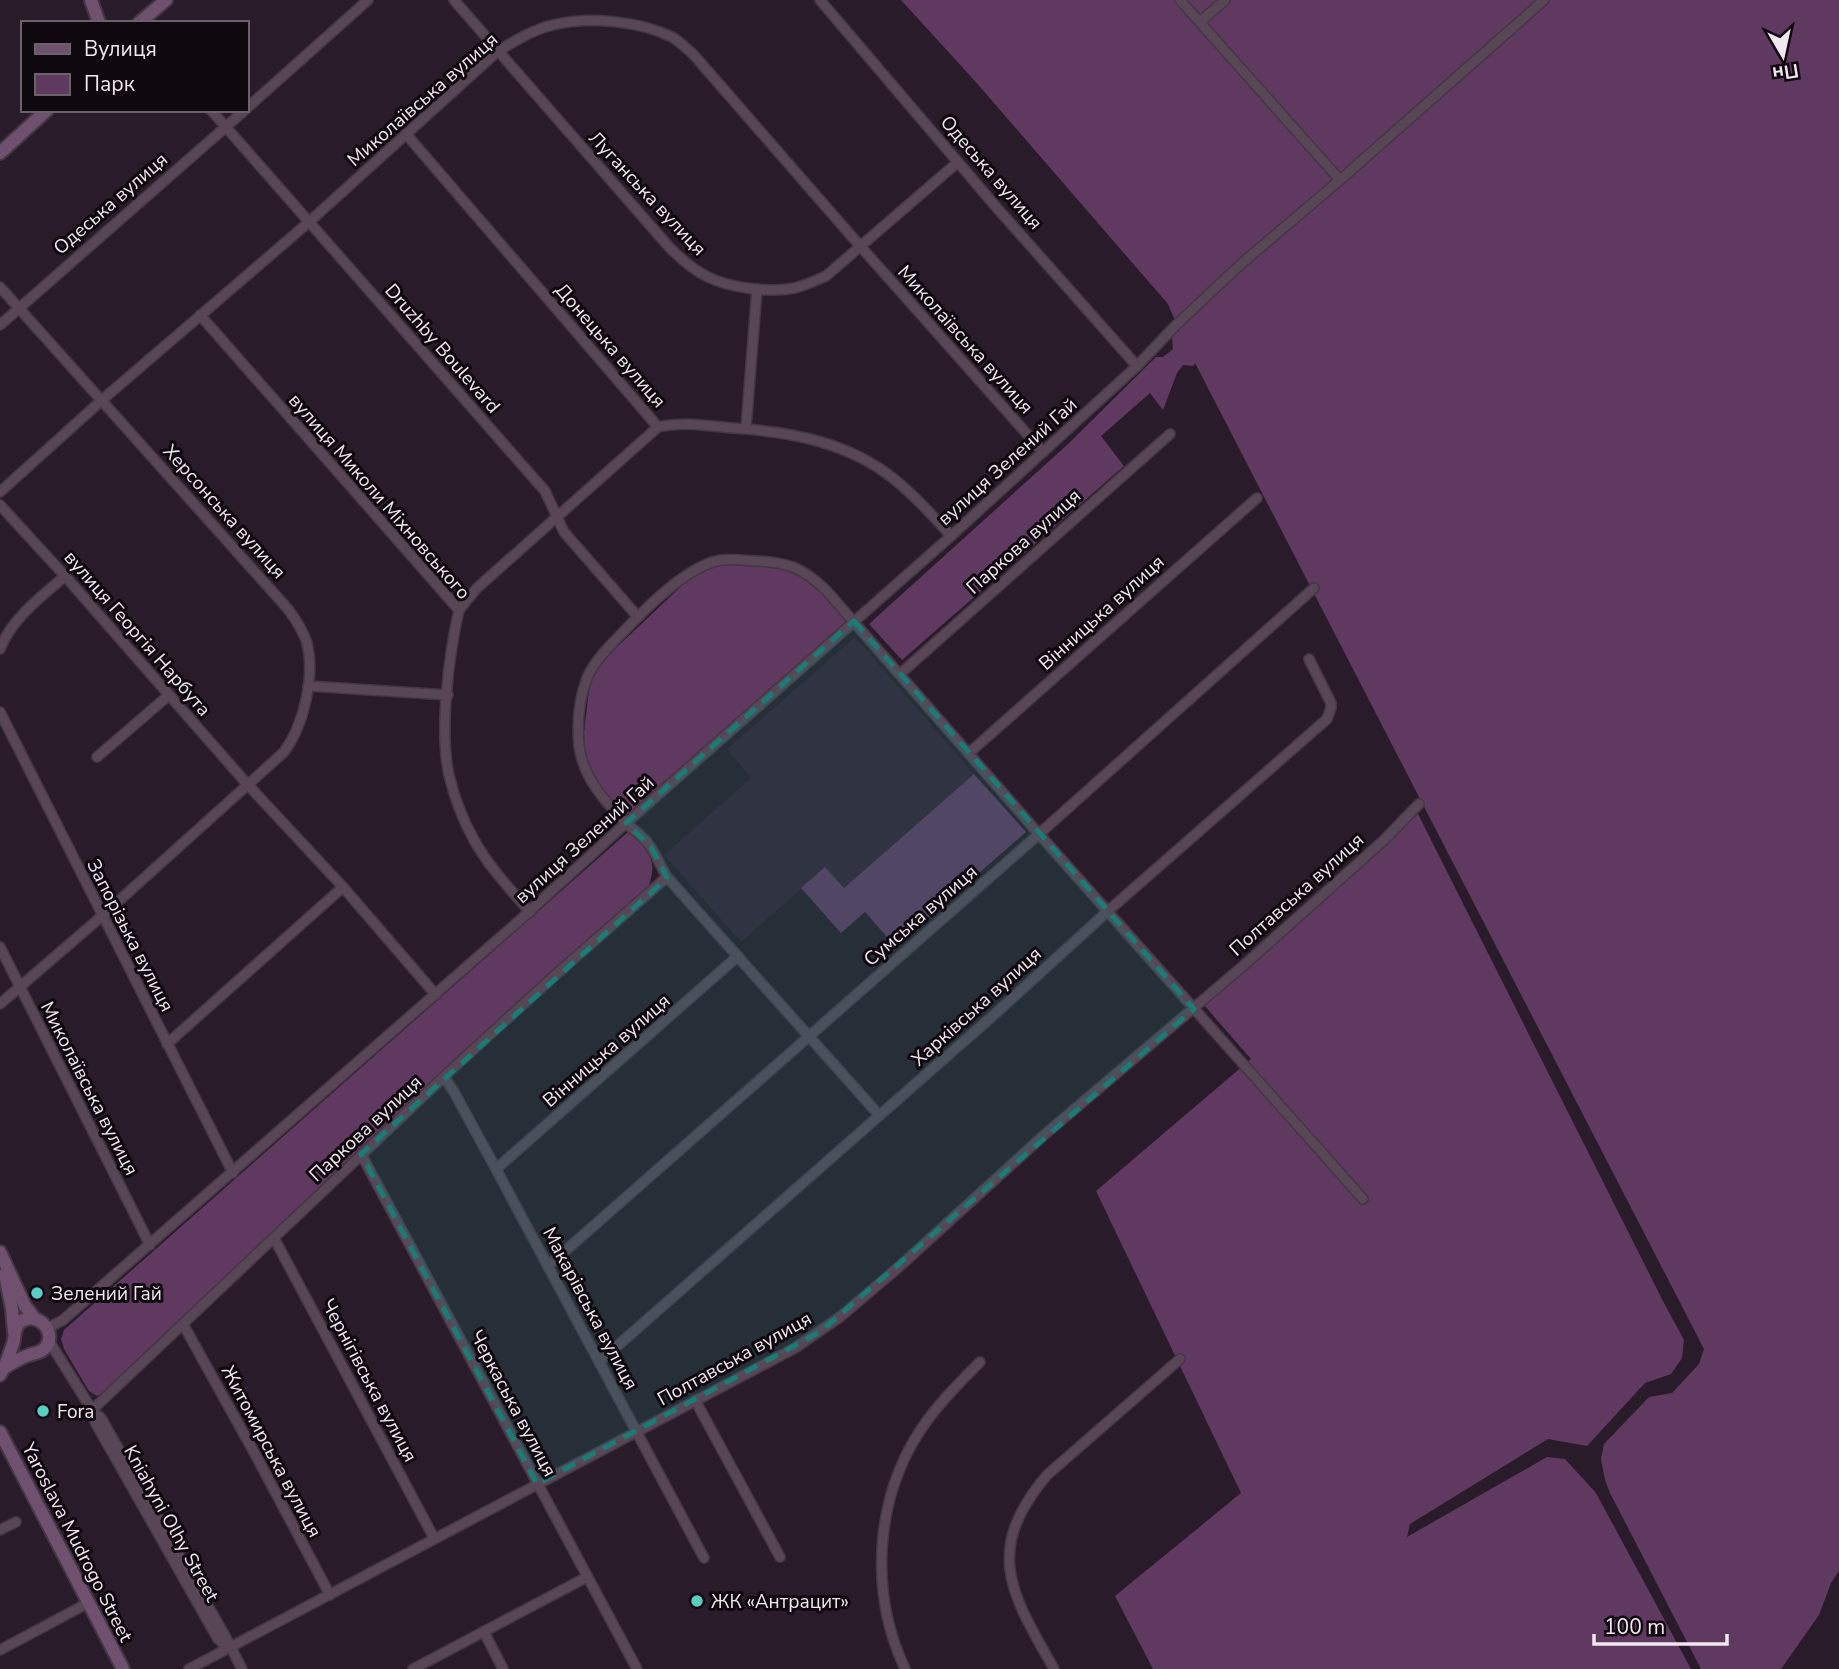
<svg xmlns="http://www.w3.org/2000/svg" width="1839" height="1669" font-family="'Nunito Sans',sans-serif">
	<rect width="100%" height="100%" fill="#2a1b2a"/>
	<!-- built -->
	<path fill="#362236" d="M855,637L974,774L844,888L825,868L741,942L664,855L751,778L727,749Z"/>
	<!-- green -->
	<g fill="#5f395f">
		<path d="M901,0H1839V1571L1831,1583L1819,1615L1781,1669H1701L1610,1493L1605,1480L1601,1459L1604,1444L1649,1397L1672,1393L1699,1364L1704,1349L1195,363L1193,366L1183,365L1177,373L1163,410L1150,393L1101,436L1124,466L902,660L869,624L1067,445L1156,357H1163L1173,349L1172,337L1179,330L1168,304L974,80Z"/>
		<path d="M727,564L786,569L807,578L854,621L626,823L597,790L585,761L584,732L588,698L591,678L598,665L690,578L706,569Z"/>
		<path d="M974,774L1026,832L895,946L865,912L841,933L801,888L825,867L844,888Z"/>
		<path d="M1418,814L1664,1303L1684,1340L1682,1358L1671,1374L1645,1383L1587,1446L1548,1439L1410,1524L1407,1537L1547,1457L1565,1459L1596,1493L1691,1669H1153L1115,1596L1241,1493L1096,1191L1251,1059L1204,1005Z"/>
		<path d="M628,832L631,833C650,852 658,861 648,888L424,1089L106,1392L97,1396L89,1391L64,1349L61,1339L64,1330Z"/>
	</g>
	<g fill="none" stroke-linecap="round" stroke-linejoin="round">
		<!-- street casing -->
		<g stroke="#433743" stroke-width="12">
			<g id="street">
				<path d="M454,0L669,247C681,259 693,270 708,277C730,288 770,293 795,288C805,285 815,281 826,276L958,162"/>
				<path d="M820,0L997,208L1137,366"/>
				<path d="M1180,0L1340,180"/>
				<path d="M1200,22L1225,0"/>
				<path d="M247,108L368,0"/>
				<path d="M211,110L545,491L564,532L638,617"/>
				<path d="M406,134L658,427C683,421 709,426 733,428C791,432 848,442 894,479C915,496 933,516 951,536"/>
				<path d="M0,287L288,609C296,620 303,630 307,643C315,676 304,725 284,752L102,916L0,1004"/>
				<path d="M200,315L459,610C449,654 439,731 449,775C454,797 463,820 474,840C489,867 510,889 530,912"/>
				<path d="M0,325L245,110"/>
				<path d="M746,428L757,289"/>
				<path d="M0,492L102,400L309,222L498,51C515,41 534,29 553,25C588,16 639,21 672,37C679,41 686,48 693,54L861,247L1043,452"/>
				<path d="M0,505L65,576L248,785L343,887L436,995"/>
				<path d="M459,610L477,588L658,427"/>
				<path d="M0,649C12,618 41,597 65,576"/>
				<path d="M900,674L1170,434"/>
				<path d="M308,686L448,695"/>
				<path d="M0,712L233,1173"/>
				<path d="M969,753L1257,498"/>
				<path d="M97,757L169,695"/>
				<path d="M0,947L150,1245"/>
				<path d="M167,1044L343,887"/>
				<path d="M444,1077L454,1092L496,1169L704,1558"/>
				<path d="M879,1115L667,877C660,866 655,851 646,841C640,834 632,829 626,823C605,802 583,777 579,746C577,724 579,699 587,678C595,659 613,643 627,628C649,605 689,565 721,560C733,558 746,561 758,561C790,563 802,568 825,589L1039,834L1363,1199"/>
				<path d="M361,1154L637,1669"/>
				<path d="M496,1169L738,956"/>
				<path d="M274,1238L434,1538"/>
				<path d="M548,1266L1039,834L1314,588"/>
				<path d="M183,1324L255,1454L330,1595"/>
				<path d="M48,1328L63,1320L521,919L626,823L951,536L1137,366L1175,326L1241,264L1340,180L1544,0"/>
				<path d="M49,1341L92,1410L95,1422L218,1639L230,1649"/>
				<path d="M599,1362L996,1013L1108,911L1327,719L1331,708V703L1309,659"/>
				<path d="M695,1400L780,1557"/>
				<path d="M92,1410L451,1070L553,977L667,877"/>
				<path d="M92,1410L101,1418L225,1636L242,1669"/>
				<path d="M0,1530L16,1522"/>
				<path d="M484,1632L503,1669"/>
				<path d="M0,1650L88,1603"/>
				<path d="M189,1669L795,1348L840,1317L899,1267L1043,1136L1243,966L1383,841L1419,804"/>
				<path d="M413,1669L587,1577"/>
				<path d="M905,1669C868,1590 875,1493 926,1422C942,1400 961,1381 980,1362"/>
				<path d="M1054,1669C1011,1593 983,1551 1047,1475L1180,1359"/>
			</g>
		</g>
		<!-- secondary casing -->
		<g stroke="#433743" stroke-width="16">
			<g id="secondary">
				<path d="M91,0L99,23"/>
				<path d="M139,23L166,0"/>
				<path d="M0,153L47,110"/>
				<path d="M0,1252L25,1306L35,1319"/>
				<path d="M5,1274L12,1309L14,1332"/>
				<path d="M0,1375C6,1365 9,1355 13,1344C15,1337 14,1329 19,1323C36,1308 60,1333 44,1349C40,1353 34,1353 29,1355C20,1358 12,1363 4,1368"/>
				<path d="M0,1432L123,1669"/>
			</g>
		</g>
		<!-- street -->
		<use href="#street" stroke="#584657" stroke-width="9"/>
		<!-- secondary -->
		<use href="#secondary" stroke="#6f506f" stroke-width="12"/>
	</g>
	<!-- marked area -->
	<path fill="#1a7c75" fill-opacity="0.2" stroke="#1a7c75" stroke-width="5" stroke-dasharray="14 9" stroke-linejoin="round" d="M854,621L1194,1009L820,1332L537,1484L361,1154L667,878L651,847L626,823Z"/>
	<!-- markers -->
	<g fill="#57cec1" stroke="#0f080f" stroke-width="2.5">
		<circle cx="37" cy="1293" r="7"/>
		<circle cx="43" cy="1411" r="7"/>
		<circle cx="697" cy="1601" r="7"/>
	</g>
	<g text-anchor="middle" stroke-width="6" stroke-linejoin="round" paint-order="stroke">
		<!-- street labels -->
		<g font-size="19" fill="#f2e7f1" stroke="#0f080f">
			<text transform="translate(422 99) rotate(-41)" y="7">Миколаївська вулиця</text>
			<text transform="translate(992 172) rotate(49)" y="7">Одеська вулиця</text>
			<text transform="translate(648 193) rotate(47)" y="7">Луганська вулиця</text>
			<text transform="translate(110 203) rotate(-41)" y="7">Одеська вулиця</text>
			<text transform="translate(966 339) rotate(48)" y="7">Миколаївська вулиця</text>
			<text transform="translate(611 345) rotate(49)" y="7">Донецька вулиця</text>
			<text transform="translate(443 348) rotate(49)" y="7">Druzhby Boulevard</text>
			<text transform="translate(1007 461) rotate(-42)" y="7">вулиця Зелений Гай</text>
			<text transform="translate(380 496) rotate(49)" y="7">вулиця Миколи Міхновського</text>
			<text transform="translate(225 511) rotate(48)" y="7">Херсонська вулиця</text>
			<text transform="translate(1023 541) rotate(-42)" y="7">Паркова вулиця</text>
			<text transform="translate(1101 612) rotate(-42)" y="7">Вінницька вулиця</text>
			<text transform="translate(138 633) rotate(49)" y="7">вулиця Георгія Нарбута</text>
			<text transform="translate(584 839) rotate(-42)" y="7">вулиця Зелений Гай</text>
			<text transform="translate(1296 894) rotate(-42)" y="7">Полтавська вулиця</text>
			<text transform="translate(920 915) rotate(-41)" y="7">Сумська вулиця</text>
			<text transform="translate(131 935) rotate(63)" y="7">Запорізька вулиця</text>
			<text transform="translate(976 1006) rotate(-42)" y="7">Харківська вулиця</text>
			<text transform="translate(606 1050) rotate(-41)" y="7">Вінницька вулиця</text>
			<text transform="translate(90 1088) rotate(63)" y="7">Миколаївська вулиця</text>
			<text transform="translate(365 1128) rotate(-43)" y="7">Паркова вулиця</text>
			<text transform="translate(591 1308) rotate(62)" y="7">Макарівська вулиця</text>
			<text transform="translate(734 1358) rotate(-29)" y="7">Полтавська вулиця</text>
			<text transform="translate(370 1380) rotate(62)" y="7">Чернігівська вулиця</text>
			<text transform="translate(514 1403) rotate(62)" y="7">Черкаська вулиця</text>
			<text transform="translate(272 1451) rotate(62)" y="7">Житомирська вулиця</text>
			<text transform="translate(172 1523) rotate(61)" y="7">Kniahyni Olhy Street</text>
			<text transform="translate(78 1542) rotate(63)" y="7">Yaroslava Mudrogo Street</text>
		</g>
		<!-- poi labels -->
		<g font-size="19" fill="#f2e7f1" stroke="#0f080f" text-anchor="start">
			<text x="51" y="1300">Зелений Гай</text>
			<text x="57" y="1418">Fora</text>
			<text x="711" y="1608">ЖК «Антрацит»</text>
		</g>
	</g>
	<!-- legend -->
	<rect x="21" y="21" width="228" height="91" fill="#0f080f" stroke="#6a6169" stroke-width="2"/>
	<rect x="35" y="44" width="35" height="10" fill="#6f506f" stroke="#6a6169" stroke-width="2"/>
	<text x="84" y="56" font-size="21" fill="#f2e7f1">Вулиця</text>
	<rect x="35" y="74" width="35" height="21" fill="#5f395f" stroke="#6a6169" stroke-width="2"/>
	<text x="84" y="91" font-size="21" fill="#f2e7f1">Парк</text>
	<!-- north arrow -->
	<g transform="translate(1783 56) rotate(171)" stroke="#0f080f" stroke-width="5" paint-order="stroke">
	<path d="M0-5L12 26L0 18L-12 26Z" fill="#f2e7f1"/>
	<text y="-10" font-size="19" font-weight="bold" text-anchor="middle" fill="#f2e7f1">Пн</text>
	</g>
	<!-- scale -->
	<path d="M1594 1634v10h133v-10" fill="none" stroke="#f2e7f1" stroke-width="3.5"/>
	<text x="1604" y="1634" font-size="21" fill="#f2e7f1" stroke="#0f080f" stroke-width="5" paint-order="stroke">100 m</text>
</svg>
